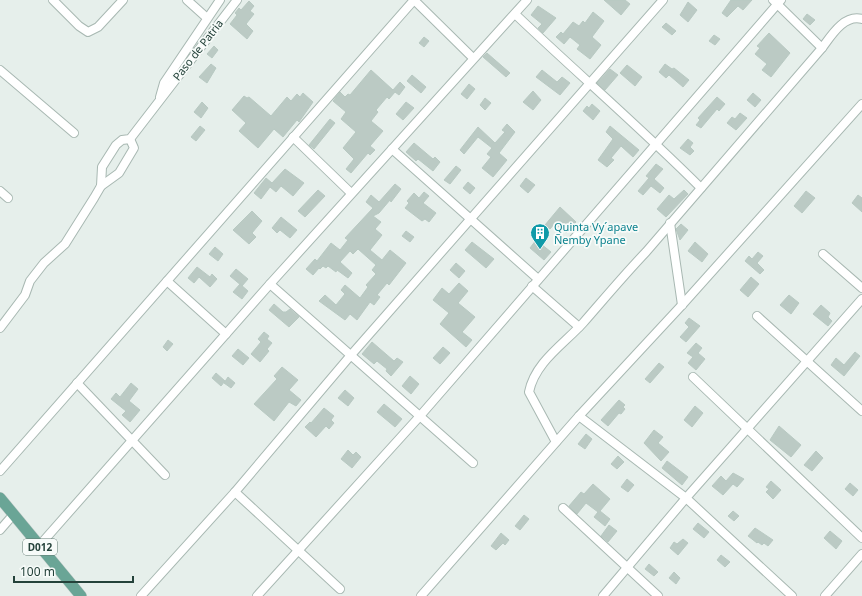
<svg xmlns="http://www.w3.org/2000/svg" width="862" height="596" font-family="'Noto Sans',sans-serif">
	<rect width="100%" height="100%" fill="#e6efeb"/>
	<!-- building -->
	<g fill="#bbcac4" stroke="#b8c9c2">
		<path d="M604,0H625L630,4L621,15Z"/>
		<path d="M731,0H752L743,10L738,6L727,17L722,13Z"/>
		<path d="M249,1L254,6L250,11L254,14L246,24L253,31L247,39L230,24L237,15L235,13L239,8L241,10Z"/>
		<path d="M688,2L697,10L688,22L680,15Z"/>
		<path d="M538,6L556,18L543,33L538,28L542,24L531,15Z"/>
		<path d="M593,12L604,21L592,37L601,45L590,59L577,49L580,45L570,37L564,44L556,37L561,32L563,34L573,22L579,26L583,21L585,23Z"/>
		<path d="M807,14L815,20L810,25L803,19Z"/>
		<path d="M666,23L676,31L672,35L662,27Z"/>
		<path d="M769,33L790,53L771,77L762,70L767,64L755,54L760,48L757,46Z"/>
		<path d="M714,35L720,39L715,45L709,41Z"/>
		<path d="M424,37L429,41L424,47L419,43Z"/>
		<path d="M214,46L218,50L212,58L207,54Z"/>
		<path d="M487,53L510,73L506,77L483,57Z"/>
		<path d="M211,64L216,68L207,83L199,77Z"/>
		<path d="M665,64L672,69L674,68L689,80L683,87L669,75L666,78L659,72Z"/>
		<path d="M627,65L642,77L635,86L620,73Z"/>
		<path d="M610,69L618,75L605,90L597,83Z"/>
		<path d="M371,70L393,90L400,82L405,87L399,95L395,92L389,99L387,97L376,110L378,112L371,121L383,131L370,146L375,150L370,155L368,153L351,173L346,169L354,159L343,148L356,132L341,119L346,112L333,101L340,92L345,97L348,94L350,95Z"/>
		<path d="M542,70L557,82L562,77L570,83L560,95L536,77Z"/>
		<path d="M412,75L426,87L421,93L407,81Z"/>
		<path d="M469,84L475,89L467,99L461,94Z"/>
		<path d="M533,91L541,100L533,110L523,102Z"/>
		<path d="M303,93L313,102L299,122L297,120L283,137L274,129L258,148L239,131L246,123L232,110L244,96L247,98L249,97L271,116L287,97L291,101L297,94L300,97Z"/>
		<path d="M753,93L761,100L755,107L747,100Z"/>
		<path d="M717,97L725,104L719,111L717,109L701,128L696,125L700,120L698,118Z"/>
		<path d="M485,98L491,103L485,110L480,105Z"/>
		<path d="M202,102L208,108L201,118L194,112Z"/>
		<path d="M406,102L414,108L403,120L396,114Z"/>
		<path d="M592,104L600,111L593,120L583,111L587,106L589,108Z"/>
		<path d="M740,113L747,118L736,130L727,123L732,117L735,119Z"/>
		<path d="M330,119L335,123L314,149L309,145Z"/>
		<path d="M507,124L515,132L499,153L507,160L493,177L482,168L491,157L487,154L492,148L478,137L464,154L460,150L478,127L495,143L505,132L502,130Z"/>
		<path d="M200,126L205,130L196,141L191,137Z"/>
		<path d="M610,126L639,150L633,157L621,146L611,158L614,160L607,167L598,160L613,139L606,132Z"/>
		<path d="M688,139L693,143L690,147L694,151L690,155L680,148Z"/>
		<path d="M414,143L433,159L435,157L440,162L433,171L418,159L416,161L406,152Z"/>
		<path d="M656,164L663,169L654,179L664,188L660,193L651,186L643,195L638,191L649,178L646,176Z"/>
		<path d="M456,166L461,170L450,184L444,180Z"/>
		<path d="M285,169L304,183L293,196L281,186L276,192L270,187L261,199L254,193L266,178L272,183Z"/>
		<path d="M526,178L535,185L528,193L520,186Z"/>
		<path d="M468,182L475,188L470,194L463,188Z"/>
		<path d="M395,184L401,189L391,202L390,200L379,213L373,216L381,222L375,229L382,235L370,250L382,260L390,250L406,263L389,285L387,283L377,295L380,297L374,305L370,302L357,320L350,314L345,320L319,301L325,295L336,305L345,294L341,290L345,285L360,298L368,287L366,285L376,274L372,270L376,265L358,249L353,254L350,251L340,262L352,273L348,278L337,270L336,272L328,266L326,268L323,266L320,269L319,268L313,275L306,269L315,259L317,261L331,243L340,250L348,240L345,238L373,208L366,202L371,195L379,202Z"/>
		<path d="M318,190L325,196L305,217L298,211Z"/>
		<path d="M684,190L688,194L666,217L657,209L669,195L674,199Z"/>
		<path d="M806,191L815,198L802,213L794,206Z"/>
		<path d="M424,192L429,196L423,203L436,213L429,222L425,219L422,221L405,208L409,203L407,201L414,193L419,198Z"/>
		<path d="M858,195L862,198V212L852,203Z"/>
		<path d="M560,207L576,222L566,233L555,223L550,229L545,225Z"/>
		<path d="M252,211L262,221L252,233L256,237L249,244L233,230Z"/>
		<path d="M281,217L297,230L290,238L280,230L277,233L272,228Z"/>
		<path d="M681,224L688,230L680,240L676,229Z"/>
		<path d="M406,231L414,237L410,242L402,236Z"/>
		<path d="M536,240L551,252L544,260L530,248Z"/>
		<path d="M472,242L494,259L486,268L465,250Z"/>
		<path d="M695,242L708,254L702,262L688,251Z"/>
		<path d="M215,247L223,254L218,261L209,254Z"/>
		<path d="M758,252L763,256L757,263L764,270L760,274L745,261L749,256L752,259Z"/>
		<path d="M456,263L465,271L459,278L450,270Z"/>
		<path d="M197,267L210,277L212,274L217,279L210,287L199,277L194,283L188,278Z"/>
		<path d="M236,269L248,279L242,286L230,276Z"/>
		<path d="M751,277L759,284L748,297L740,290Z"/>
		<path d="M459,283L468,291L458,303L475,317L462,332L472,340L466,347L440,324L449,313L433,300L442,288L449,294Z"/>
		<path d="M240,284L248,291L242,299L233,292Z"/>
		<path d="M789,295L799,303L791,314L780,305Z"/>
		<path d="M274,304L283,312H286L290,309L299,317L289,327L269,310Z"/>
		<path d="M821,305L830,313L828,317L832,321L828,326L813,314Z"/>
		<path d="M689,318L700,326L686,342L680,337L689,327L685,323Z"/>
		<path d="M264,332L269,336L267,339L272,343L267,349L269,351L260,362L251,354L261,342L258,339Z"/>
		<path d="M168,340L173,344L167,351L163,347Z"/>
		<path d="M372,342L394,361L397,358L403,362L391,376L386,371L387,369L377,361L374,364L362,354Z"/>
		<path d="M696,343L702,348L698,353L705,359L696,370L688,363L693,357L687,353Z"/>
		<path d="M443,347L450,353L440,364L433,358Z"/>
		<path d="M238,349L249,358L243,365L232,356Z"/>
		<path d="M855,352L860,356L844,376L831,365L836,358L844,365Z"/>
		<path d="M659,363L664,367L650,383L645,379Z"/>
		<path d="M282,367L298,380L289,390L301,400L296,406L289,402L274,421L254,404L277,379L274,376Z"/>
		<path d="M216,373L225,381L221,386L212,378Z"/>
		<path d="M410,376L419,384L411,394L402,386Z"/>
		<path d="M228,377L235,383L231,388L224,383Z"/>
		<path d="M131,383L138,389L129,401L140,410L130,422L122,415L126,411L111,399L116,393L120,397Z"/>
		<path d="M345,390L354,398L348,406L338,398Z"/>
		<path d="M619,400L625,405L623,407L625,409L621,414L619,413L608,426L601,420Z"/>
		<path d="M384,404L402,419L395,427L377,412Z"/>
		<path d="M695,406L703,413L692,427L684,420Z"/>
		<path d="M324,408L334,416L331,420L334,423L329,429L326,426L316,437L305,427L310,422L311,423Z"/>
		<path d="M779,426L801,445L791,457L770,440Z"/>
		<path d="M654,430L663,437L658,443L669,452L661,461L644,443Z"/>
		<path d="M586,434L592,439L585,449L578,444Z"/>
		<path d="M348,450L353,455L356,452L361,457L352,468L341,459Z"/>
		<path d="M816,451L823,458L812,471L804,465Z"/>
		<path d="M618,456L624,462L617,469L611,464Z"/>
		<path d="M667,461L688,477L682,485L662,468Z"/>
		<path d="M733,473L744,479L737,487L733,484L723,495L712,486L721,476L726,481Z"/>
		<path d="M627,479L634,485L628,492L621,487Z"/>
		<path d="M771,481L781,490L773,499L766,492L769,489L766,487Z"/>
		<path d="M850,483L858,490L853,496L845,489Z"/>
		<path d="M593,484L610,499L600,511L610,519L605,526L594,517L598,512L586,503L577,514L569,506L581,492L584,494Z"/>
		<path d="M733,511L739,516L734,521L728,516Z"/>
		<path d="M524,515L529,519L520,530L515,526Z"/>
		<path d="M698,523L709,532L704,538L693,529Z"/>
		<path d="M609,525L617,531L608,542L601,536Z"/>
		<path d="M755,528L773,540L768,546L764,543L762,545L758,542L757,543L748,536Z"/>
		<path d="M830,531L842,541L836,549L824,538Z"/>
		<path d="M501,533L509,540L505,545L503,543L496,550L491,546Z"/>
		<path d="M683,539L688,543L678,555L670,548L674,542L677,544Z"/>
		<path d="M721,555L730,562L725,567L717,560Z"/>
		<path d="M649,564L658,572L654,576L645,569Z"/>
		<path d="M674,572L680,578L676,584L669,578Z"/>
	</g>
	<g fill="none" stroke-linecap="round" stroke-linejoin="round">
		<!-- minor casing -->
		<g stroke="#a8b8b2" stroke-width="10">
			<g id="minor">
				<path d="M53,0L79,26L88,32L98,27L123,0"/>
				<path d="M187,0L207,18"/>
				<path d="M414,0L473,58"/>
				<path d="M773,0L822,48C831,36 844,14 862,19"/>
				<path d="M515,14C577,73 641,128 701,188"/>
				<path d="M0,70L74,133"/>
				<path d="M160,97L164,83L220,0"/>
				<path d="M293,137L351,193"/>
				<path d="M392,149L538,279"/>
				<path d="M101,186L119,173L134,148L130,139"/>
				<path d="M0,191L8,198"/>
				<path d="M670,223L682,305"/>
				<path d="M823,254L862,288"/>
				<path d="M167,281L226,334"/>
				<path d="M270,284L473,463"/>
				<path d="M532,286L579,327"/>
				<path d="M757,316L862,411"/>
				<path d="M0,328L25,295L30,281L44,263L65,244L94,198L101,186L102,167L116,145L122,140L130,139L237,0"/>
				<path d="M693,377L862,538"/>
				<path d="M77,383L165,475"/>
				<path d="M579,416L686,498L792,596"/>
				<path d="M556,442L529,392C535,362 564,344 583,323C604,299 624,275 646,252L822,48"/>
				<path d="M0,471L414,0"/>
				<path d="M235,492L340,589"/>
				<path d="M563,508L658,596"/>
				<path d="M0,530L13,515"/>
				<path d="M39,546L270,284L527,0"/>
				<path d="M141,596L235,492L351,355L663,0"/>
				<path d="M257,596L420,416L781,0"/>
				<path d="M421,596L579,416L682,305L862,104"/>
				<path d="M603,596L686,498L862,299"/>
				<path d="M825,596L862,554"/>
			</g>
		</g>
		<!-- major casing -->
		<g stroke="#c2cac8" stroke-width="12">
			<path id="major" d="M0,498L81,596"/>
		</g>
		<!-- minor -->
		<use href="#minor" stroke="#fff" stroke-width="8"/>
		<!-- major -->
		<use href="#major" stroke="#6aa596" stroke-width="11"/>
	</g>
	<!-- icons -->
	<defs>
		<g id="building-pin" transform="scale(1)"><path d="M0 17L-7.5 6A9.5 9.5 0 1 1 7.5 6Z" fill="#0f9aa8" stroke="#f7fbf9"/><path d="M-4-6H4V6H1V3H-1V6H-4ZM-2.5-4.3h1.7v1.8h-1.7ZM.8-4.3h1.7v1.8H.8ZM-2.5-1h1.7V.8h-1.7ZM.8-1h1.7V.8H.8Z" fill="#fff"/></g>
	</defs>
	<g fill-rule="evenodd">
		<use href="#building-pin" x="540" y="233"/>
	</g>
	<g text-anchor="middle" stroke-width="3.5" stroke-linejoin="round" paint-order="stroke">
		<!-- shield labels -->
		<rect fill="#f7fbf9" stroke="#637a73" stroke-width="1" x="23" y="539" width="34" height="16" rx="3"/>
		<g font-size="10" font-weight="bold" fill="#24423a">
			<text x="40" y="551">D012</text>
		</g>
		<!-- street labels -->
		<g font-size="11" fill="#24423a" stroke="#f7fbf9">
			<text transform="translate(198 50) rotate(-52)" y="4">Paso de Patria</text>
		</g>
		<!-- culture labels -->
		<g font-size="11" fill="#0d838f" stroke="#f7fbf9" text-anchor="start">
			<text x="554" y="231">Quinta Vy´apave<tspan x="554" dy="13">Ñemby Ypane</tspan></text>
		</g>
	</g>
	<!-- scale -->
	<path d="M14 576v6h119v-6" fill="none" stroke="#24423a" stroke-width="2"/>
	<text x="20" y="576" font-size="12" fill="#24423a" stroke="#f7fbf9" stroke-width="3" paint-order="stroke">100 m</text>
</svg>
